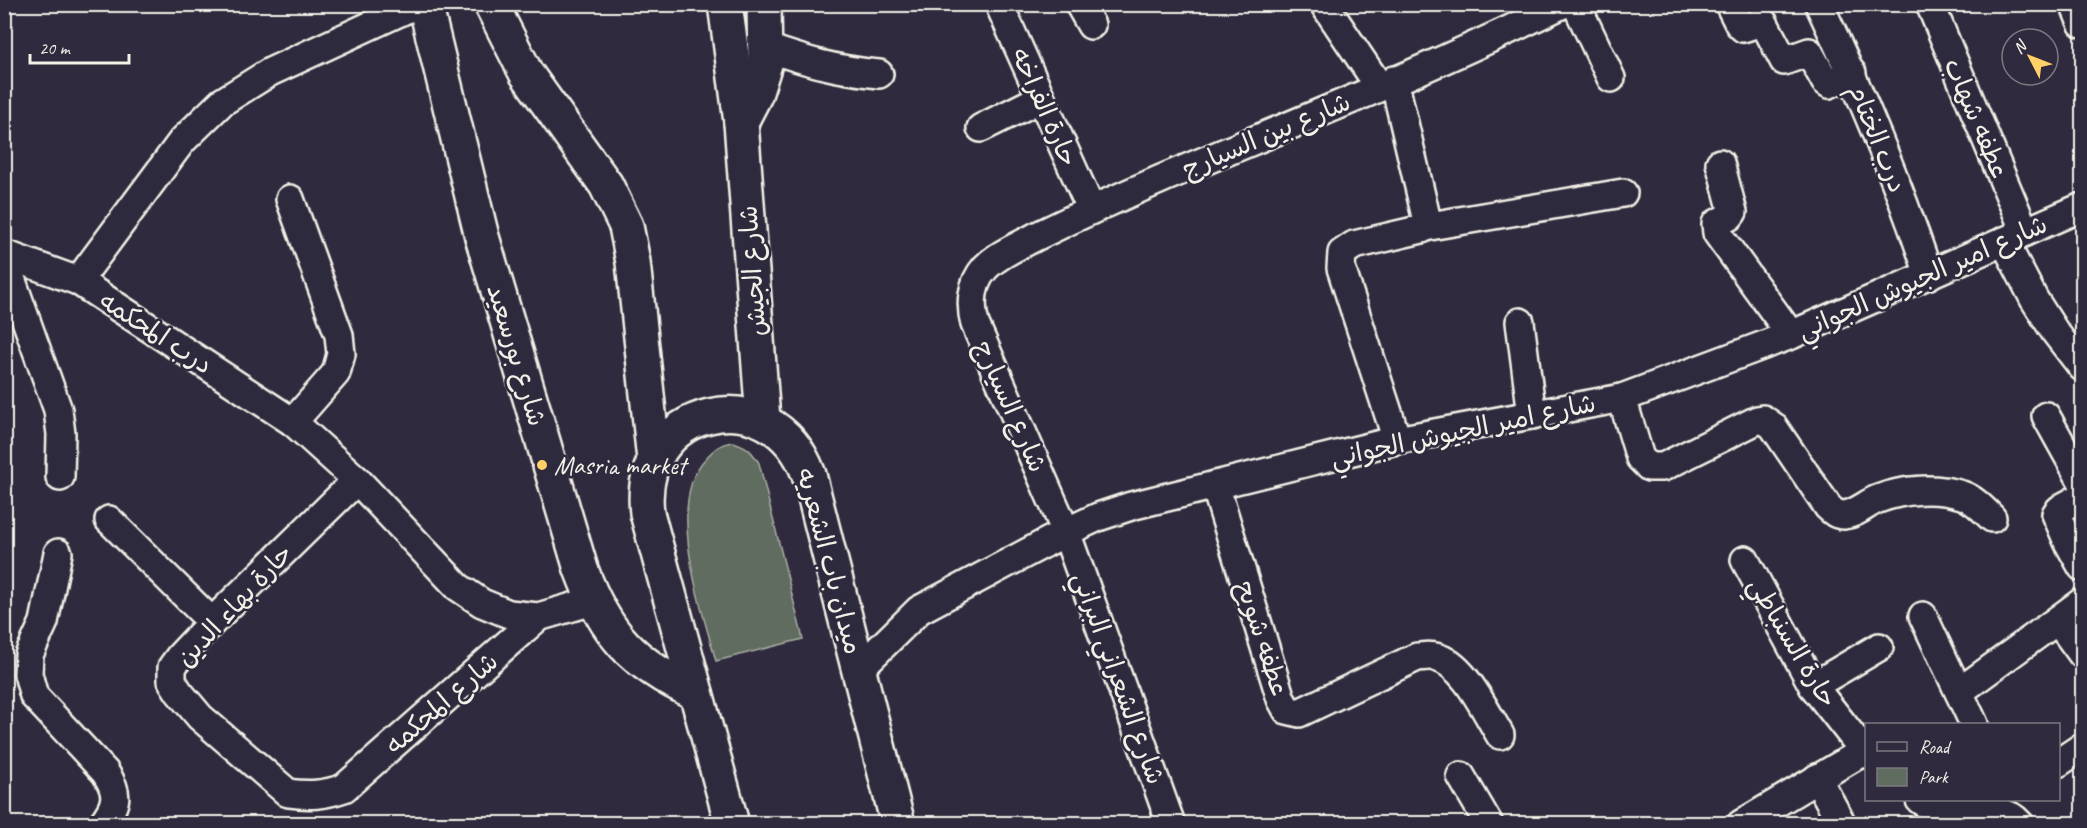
<svg xmlns="http://www.w3.org/2000/svg" width="2087" height="828" font-family="Caveat,'Playpen Sans Arabic',sans-serif">
	<rect width="100%" height="100%" fill="#2f2a3d"/>
	<filter id="ink" filterUnits="userSpaceOnUse"><feTurbulence type="fractalNoise" baseFrequency=".0167" numOctaves="2"/><feDisplacementMap in="SourceGraphic" scale="12" xChannelSelector="R" yChannelSelector="G"/><feConvolveMatrix kernelMatrix="1 2 1 2 8 2 1 2 1" color-interpolation-filters="sRGB"/></filter>
	<g filter="url(#ink)">
		<!-- green -->
		<path fill="#616c61" stroke="#aaaea4" stroke-width="1.5" d="M732,442C746,445 752,451 759,463L803,639L716,661C702,610 664,501 706,458C714,449 720,444 732,442Z"/>
		<g fill="none" stroke-linecap="round" stroke-linejoin="round">
			<!-- minor casing -->
			<g stroke="#f4f1e8" stroke-width="32">
				<g id="minor">
					<path d="M999,4L1091,209"/>
					<path d="M1079,4L1091,25"/>
					<path d="M1324,4L1379,86"/>
					<path d="M1576,4L1611,78"/>
					<path d="M1729,4L1739,24L1743,28L1762,22L1764,23L1784,61L1809,52L1825,81L1829,84L1852,73"/>
					<path d="M1819,4C1861,93 1898,182 1929,275"/>
					<path d="M1930,4L2025,232"/>
					<path d="M2074,4L2082,23"/>
					<path d="M765,47C805,61 836,70 879,74"/>
					<path d="M1394,80L1427,221L1422,229L1418,230L1354,245L1342,253L1341,268L1397,440"/>
					<path d="M981,128L1041,98"/>
					<path d="M1720,163L1733,212L1730,216L1716,224L1717,233L1791,335"/>
					<path d="M290,199L339,335L341,354L336,373L293,422"/>
					<path d="M1424,227L1623,193"/>
					<path d="M2004,241L2034,299L2055,332L2082,367"/>
					<path d="M4,254L78,281L293,422L357,480L458,587L482,603L509,614L538,617L593,601"/>
					<path d="M12,281L58,410L61,434L60,477"/>
					<path d="M78,281L182,141L222,102L270,72L417,4"/>
					<path d="M1520,322L1532,415"/>
					<path d="M1622,398L1640,458L1649,467H1663L1757,420L1763,419L1773,426L1828,507C1833,512 1837,515 1844,515C1857,514 1867,503 1878,499C1904,489 1936,487 1962,495C1974,499 1983,509 1992,518"/>
					<path d="M2046,416L2082,481"/>
					<path d="M357,480L212,622L180,656L172,667V681L179,692L200,717L288,793C309,796 324,795 344,788L538,617"/>
					<path d="M1215,485L1281,699L1287,710L1299,713L1417,657C1422,657 1430,655 1435,657C1464,663 1485,711 1500,735"/>
					<path d="M2082,495C2075,503 2062,504 2056,514L2068,542L2082,567"/>
					<path d="M109,520L212,622"/>
					<path d="M58,553L44,622L29,655L28,674L34,696L105,772C119,793 118,803 102,824"/>
					<path d="M1745,560L1813,686L1864,751"/>
					<path d="M1923,616L1974,724"/>
					<path d="M2058,621L2082,654"/>
					<path d="M859,669L919,610L1066,532L1098,517L1131,506L1397,440L1622,398L1791,335L2082,207"/>
					<path d="M1813,686L1879,647"/>
					<path d="M1959,692L2082,602"/>
					<path d="M2058,763L2082,747"/>
					<path d="M1461,776L1489,824"/>
					<path d="M1817,778L1842,824"/>
					<path d="M1920,800C1952,826 1997,796 2020,824"/>
					<path d="M1171,824L1066,532L975,324C970,305 971,284 985,268C998,254 1019,246 1035,237C1076,217 1117,198 1159,180C1294,123 1431,69 1563,4"/>
					<path d="M1741,824L1864,751L1866,754"/>
				</g>
			</g>
			<!-- secondary casing -->
			<g stroke="#f4f1e8" stroke-width="38">
				<g id="secondary">
					<path d="M725,4L741,122L763,420"/>
					<path d="M741,122L755,95L765,64L764,4"/>
				</g>
			</g>
			<!-- primary casing -->
			<g stroke="#f4f1e8" stroke-width="38">
				<g id="primary">
					<path d="M425,4L482,237L581,569C605,634 633,664 696,693"/>
					<path d="M491,4L526,73L606,185L626,226L633,262L654,460"/>
					<path d="M732,824L647,513C634,407 772,373 809,475L898,824"/>
				</g>
			</g>
			<!-- minor -->
			<use href="#minor" stroke="#2f2a3d" stroke-width="27"/>
			<!-- secondary -->
			<use href="#secondary" stroke="#2f2a3d" stroke-width="33"/>
			<!-- primary -->
			<use href="#primary" stroke="#2f2a3d" stroke-width="33"/>
		</g>
	</g>
	<!-- markers -->
	<circle fill="#ffd166" stroke="#2f2a3d" stroke-width="2" cx="542" cy="465" r="6"/>
	<g text-anchor="middle" stroke-width="5" stroke-linejoin="round" paint-order="stroke">
		<!-- street labels -->
		<g font-size="26" fill="#f4f1e8" stroke="#2f2a3d">
			<text transform="translate(1045 107) rotate(66)" y="9">حارة الفراخه</text>
			<text transform="translate(1977 118) rotate(67)" y="9">عطفه شهاب</text>
			<text transform="translate(1266 135) rotate(-23)" y="9">شارع بين السيارج</text>
			<text transform="translate(1878 138) rotate(68)" y="9">درب الختام</text>
			<text transform="translate(752 271) rotate(-94)" y="9">شارع الجيش</text>
			<text transform="translate(1922 277) rotate(-24)" y="9">شارع امير الجيوش الجواني</text>
			<text transform="translate(156 332) rotate(33)" y="9">درب المحكمه</text>
			<text transform="translate(517 355) rotate(73)" y="9">شارع بورسعيد</text>
			<text transform="translate(1011 406) rotate(66)" y="9">شارع السيارج</text>
			<text transform="translate(1463 430) rotate(-12)" y="9">شارع امير الجيوش الجواني</text>
			<text transform="translate(830 561) rotate(75)" y="9">ميدان باب الشعريه</text>
			<text transform="translate(234 605) rotate(-47)" y="9">حارة بهاء الدين</text>
			<text transform="translate(1263 638) rotate(72)" y="9">عطفه شويح</text>
			<text transform="translate(1793 642) rotate(59)" y="9">حارة السنباطي</text>
			<text transform="translate(1119 678) rotate(70)" y="9">شارع الشعراني البراني</text>
			<text transform="translate(441 703) rotate(-41)" y="9">شارع المحكمه</text>
		</g>
		<!-- poi labels -->
		<g font-size="26" fill="#f4f1e8" stroke="#2f2a3d" text-anchor="start">
			<text x="554" y="474">Masria market</text>
		</g>
	</g>
	<!-- margin -->
	<rect width="2087" height="828" fill="none" stroke="#2f2a3d" stroke-width="24"/>
	<rect x="12" y="12" width="2063" height="804" fill="none" stroke="#f4f1e8" stroke-width="2" filter="url(#ink)"/>
	<!-- legend -->
	<rect x="1865" y="723" width="195" height="78" fill="#2f2a3d" stroke="#7e7a81" stroke-width="1.5"/>
	<rect x="1877" y="742" width="30" height="9" fill="#2f2a3d" stroke="#7e7a81" stroke-width="1.5"/>
	<text x="1919" y="753" font-size="18" fill="#f4f1e8">Road</text>
	<rect x="1877" y="768" width="30" height="18" fill="#616c61" stroke="#7e7a81" stroke-width="1.5"/>
	<text x="1919" y="783" font-size="18" fill="#f4f1e8">Park</text>
	<!-- north arrow -->
	<g transform="translate(2030 57) rotate(312)"><circle r="28" fill="#2f2a3d" stroke="#7e7a81" stroke-width="1.5"/>
	<path d="M0-4.5L10 22L0 15L-10 22Z" fill="#ffd166"/>
	<text y="-9" font-size="16" font-weight="bold" text-anchor="middle" fill="#f4f1e8">N</text>
	</g>
	<!-- scale -->
	<path d="M30 54v9h99v-9" fill="none" stroke="#f4f1e8" stroke-width="3"/>
	<text x="39" y="54" font-size="18" fill="#f4f1e8" stroke="#2f2a3d" stroke-width="4.5" paint-order="stroke">20 m</text>
</svg>
